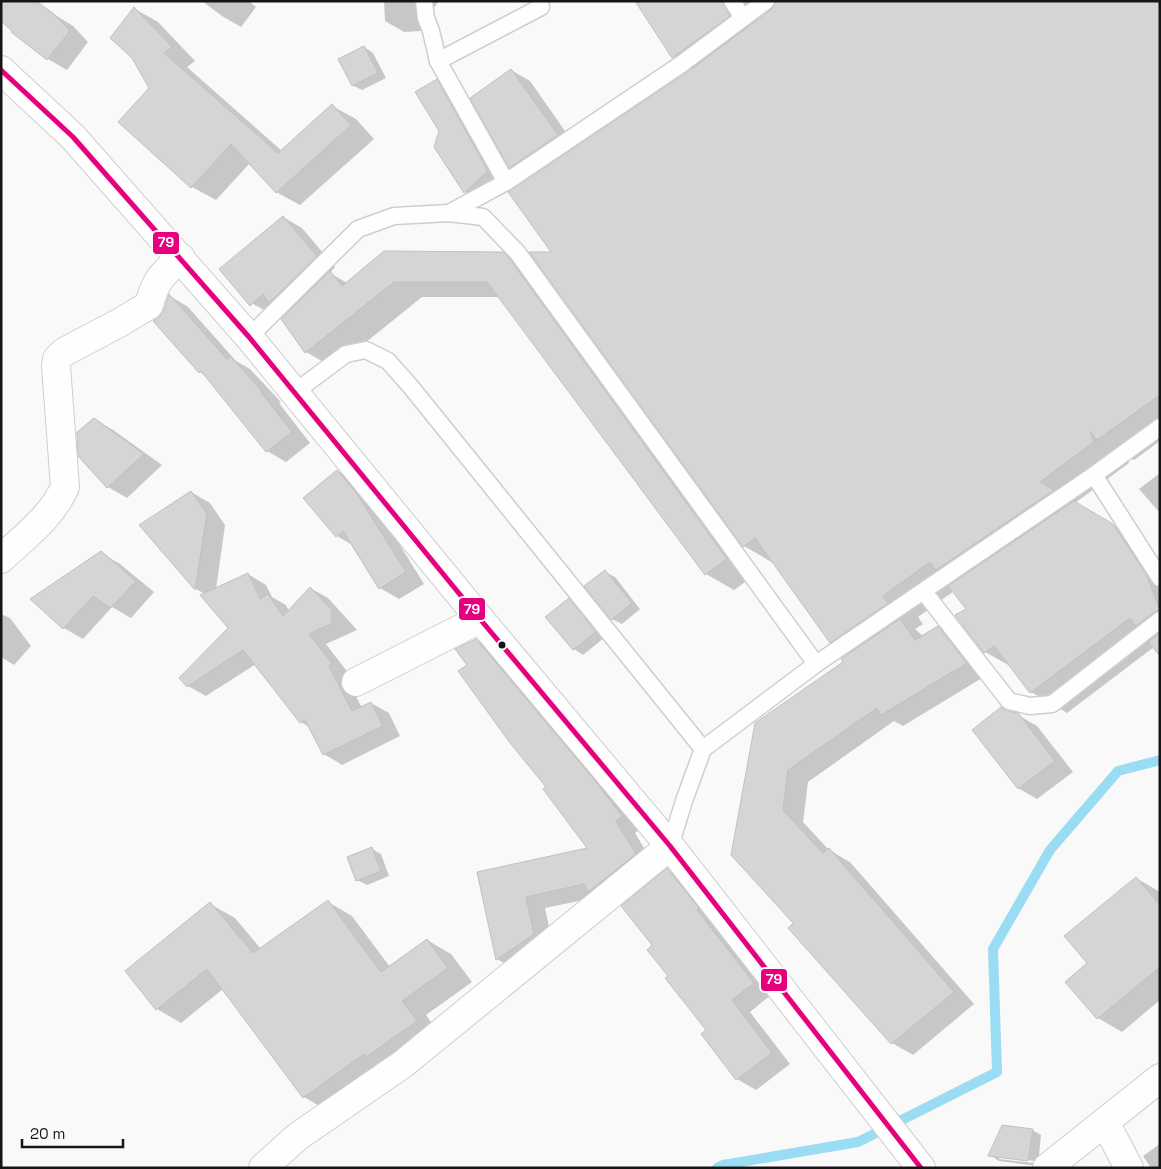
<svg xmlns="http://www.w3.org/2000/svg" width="1161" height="1169" font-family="'Space Grotesk',sans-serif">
	<rect width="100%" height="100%" fill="#faf9fa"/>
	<!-- shadow -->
	<g fill="#0003" fill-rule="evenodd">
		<path d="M202,1H249L256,7L241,27L222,16Z"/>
		<path d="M384,1H439L433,9L435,30L404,32L385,21Z"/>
		<path d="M637,1H1160V441L1134,460L1126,455L1129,463L1075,503L1149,546L1160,562V654L1154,647L1067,713L1031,692L1012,667L985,652L968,609L954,591L918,617L923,624L915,629L923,636L938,627L958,639L987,675L903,726L894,721L808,782L803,822L829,850L850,862L974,1004L913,1055L892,1043L795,923L734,856L851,654L830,642L775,564L744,546L532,253H554L531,179L510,167L511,70L530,81L577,148L693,69L673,57ZM763,12L767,14L758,21L759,16Z"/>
		<path d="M36,3L73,26L88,42L67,70L48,59L13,32Z"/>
		<path d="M135,9L158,22L195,61L187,67L282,151L332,106L356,119L374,139L300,205L276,192L250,163L216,200L192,187L150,88Z"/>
		<path d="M364,47L373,53L386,78L362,90L352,85Z"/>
		<path d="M437,81L452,90L503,180L480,201L465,192L440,131Z"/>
		<path d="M283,217L302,228L335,267L330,273L347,283L502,253L531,269L755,575L734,590L706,574L500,297H422L334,368L306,352L289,313L280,307L266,311L246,300Z"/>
		<path d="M170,296L188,307L236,361L250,369L281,402L279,403L310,443L286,462L267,451L206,376L200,372L155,321L165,310Z"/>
		<path d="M94,419L113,430L162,465L127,498L108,487L80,455Z"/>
		<path d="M338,471L356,482L374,503L424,584L399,599L380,588L354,546L337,536L305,498Z"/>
		<path d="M1160,473V513L1139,489Z"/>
		<path d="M191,492L210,503L225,525L216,589L248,574L266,585L272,597L286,605L289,611L310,588L328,598L357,630L326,644L349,674L346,677L362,708L371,703L389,713L400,736L342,765L324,754L311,728L301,722L256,664L206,696L188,686L230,628L205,594L196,589L141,526Z"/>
		<path d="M101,553L120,564L154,592L131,618L112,607L83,639L64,628Z"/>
		<path d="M605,572L615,577L640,609L622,624L612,619Z"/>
		<path d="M569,600L578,605L604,638L583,655L574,649Z"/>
		<path d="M1,614L10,618L31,646L14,665L1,657Z"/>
		<path d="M476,640L496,652L641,828L635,833L655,866L598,897L545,908L553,946L517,970L497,959L478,873L589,849L547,788L468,665Z"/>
		<path d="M1018,715L1037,726L1073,772L1037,799L1018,788Z"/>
		<path d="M372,849L381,854L389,876L367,885L357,880Z"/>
		<path d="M667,870L686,881L772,994L750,1012L790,1064L756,1090L737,1079L703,1034L708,1030L670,976L653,946Z"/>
		<path d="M1136,878L1160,892V1000L1122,1032L1098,1018L1089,964Z"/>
		<path d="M328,902L352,916L390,967L427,940L451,954L472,982L426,1015L441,1036L328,1111L304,1097L223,989L181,1023L157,1009L210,904L235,918L261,949Z"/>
		<path d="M1032,1130L1041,1135L1038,1166L999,1161L990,1155ZM999,1156L1035,1161L1034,1163L999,1159Z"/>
		<path d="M1160,1144V1168H1151L1143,1156Z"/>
	</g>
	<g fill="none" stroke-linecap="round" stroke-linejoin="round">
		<!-- stream -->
		<path stroke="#99dcf3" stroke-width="10" d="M717,1168L723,1165L858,1142L997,1072L993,949L1050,850L1118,771L1160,760"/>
	</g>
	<!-- building -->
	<g fill="#d6d5d6" stroke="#c1c0c1">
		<path d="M1,1H36L54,14L70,31L47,60L11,32L12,31L1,21Z"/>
		<path d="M635,1H722L730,16L672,58Z"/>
		<path d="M776,1H1160V395L1097,440L1090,431L1094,442L1040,482L1054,490L936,570L930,562L883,596L888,603L830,643L755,538L743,547L529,252H551L508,192L686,73L772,9Z"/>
		<path d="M134,7L172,47L164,53L278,153L332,104L351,125L276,193L231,144L191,188L118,122L149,88L132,58L110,38Z"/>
		<path d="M364,46L378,73L352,86L338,59Z"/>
		<path d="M511,69L558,135L509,168L470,98Z"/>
		<path d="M437,79L488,171L464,193L434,147L439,131L415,92Z"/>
		<path d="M283,216L317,256L269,303L263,294L250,306L219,269Z"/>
		<path d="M384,251L503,252L509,258L727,559L705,575L487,282H394L305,353L281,319L330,271L342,286Z"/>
		<path d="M169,294L227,359L230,356L262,391L261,392L292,432L266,452L201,371L199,373L153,321L158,318L164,310Z"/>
		<path d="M94,418L144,454L107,488L78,456L77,432Z"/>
		<path d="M337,470L355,491L406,572L379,589L343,531L336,537L303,498Z"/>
		<path d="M191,491L207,514L195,590L139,525Z"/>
		<path d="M1074,501L1113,524L1146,574L1160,610L1154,612L1136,626L1130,618L1030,693L994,646L984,653L955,615L966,609L948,586Z"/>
		<path d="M101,551L136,581L111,608L93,596L63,629L30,599Z"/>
		<path d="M605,570L632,603L611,620L584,586Z"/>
		<path d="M248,573L260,599L268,594L283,616L310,587L332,610V623L309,634L332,663L329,666L352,711L371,702L383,726L323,755L305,720L300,723L243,650L187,687L179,678L228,628L200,595Z"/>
		<path d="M569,598L596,632L573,650L545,617Z"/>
		<path d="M900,619L915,640L938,626L967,663L881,715L877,708L788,770L783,810L823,853L829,848L954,992L891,1044L788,928L793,923L731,855L755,723L843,662L841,659Z"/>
		<path d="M1160,633V656L1148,642Z"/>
		<path d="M476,639L592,777L622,816L616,821L636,854L588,892L584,884L526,897L534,934L496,960L477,872L587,848L543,789L546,787L510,743L458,671L467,665L455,649Z"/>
		<path d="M1001,707L1007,711L1018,713L1055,761L1018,789L972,730Z"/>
		<path d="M372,847L381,871L356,881L347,857Z"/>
		<path d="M667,868L699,908L697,910L754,983L732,1000L772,1053L736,1080L701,1034L706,1030L665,978L668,976L647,950L652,945L621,906Z"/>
		<path d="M1136,877L1160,905V967L1097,1019L1065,982L1087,963L1064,936Z"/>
		<path d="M328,900L381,972L427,939L448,968L402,1001L417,1021L366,1057L364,1054L303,1098L207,969L156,1010L125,971L210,902L253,953Z"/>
		<path d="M1002,1125L1033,1129L1028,1161L988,1156Z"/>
	</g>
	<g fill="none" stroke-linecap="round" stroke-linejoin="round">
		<!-- service casing -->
		<g stroke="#cfcecf" stroke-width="19">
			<g id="service">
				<path d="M424,1L426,18L431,31L438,61L506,182"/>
				<path d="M732,1L743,18"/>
				<path d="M438,61L541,7"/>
				<path d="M449,213L506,182L680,65L766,1"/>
				<path d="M249,337L358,229L394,216L449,213L483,217L517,252L816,664L1094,475L1160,427"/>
				<path d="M295,392L346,354L366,350L388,361L411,387L703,749"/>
				<path d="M1094,475L1160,578"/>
				<path d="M924,592L1009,701L1030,706L1052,704L1160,620"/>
				<path d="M670,846L685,798L703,749L816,664"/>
			</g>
		</g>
		<!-- minor casing -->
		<g stroke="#cfcecf" stroke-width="30">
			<g id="minor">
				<path d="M1,70L73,137L249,337L480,619L670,846L921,1168"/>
				<path d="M1,559C25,536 51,518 65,487L56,366L57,359L64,352L119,323L149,305C155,281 162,274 181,258"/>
				<path d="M356,682L480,619"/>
				<path d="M1105,1122L1129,1168"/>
				<path d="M263,1168L297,1137L403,1064L670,846"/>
			</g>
		</g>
		<!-- trunk casing -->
		<g stroke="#cfcecf" stroke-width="30">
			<path id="trunk" d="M1047,1168L1160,1078"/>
		</g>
		<!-- service -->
		<use href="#service" stroke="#fefefe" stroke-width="16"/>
		<!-- minor -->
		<use href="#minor" stroke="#fefefe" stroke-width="28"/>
		<!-- trunk -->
		<use href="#trunk" stroke="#fefefe" stroke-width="28"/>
		<!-- bus-1 casing -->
		<g stroke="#faf8fb" stroke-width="9">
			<path id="bus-1" d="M1,70L73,137L249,337L480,619L670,846L921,1168"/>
		</g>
		<!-- bus-1 -->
		<use href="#bus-1" stroke="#e5007d" stroke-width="5"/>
	</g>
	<!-- markers -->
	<circle fill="#161617" stroke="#faf8fb" stroke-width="2" cx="502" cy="645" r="4.5"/>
	<g stroke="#faf8fb" stroke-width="2">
		<rect x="152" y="231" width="28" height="24" rx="5" fill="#e5007d"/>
		<rect x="458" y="597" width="28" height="24" rx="5" fill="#e5007d"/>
		<rect x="760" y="968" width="28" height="24" rx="5" fill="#e5007d"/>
	</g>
	<g font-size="14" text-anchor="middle" font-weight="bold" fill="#fff">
		<text x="166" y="247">79</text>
		<text x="472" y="614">79</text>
		<text x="774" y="984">79</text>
	</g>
	<!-- border -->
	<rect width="1161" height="1169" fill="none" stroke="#161617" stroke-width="5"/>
	<!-- scale -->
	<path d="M22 1139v8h101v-8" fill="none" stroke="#161617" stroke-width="2.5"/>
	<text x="30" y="1139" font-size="15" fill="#161617" stroke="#faf8fb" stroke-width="4" paint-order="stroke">20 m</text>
</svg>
